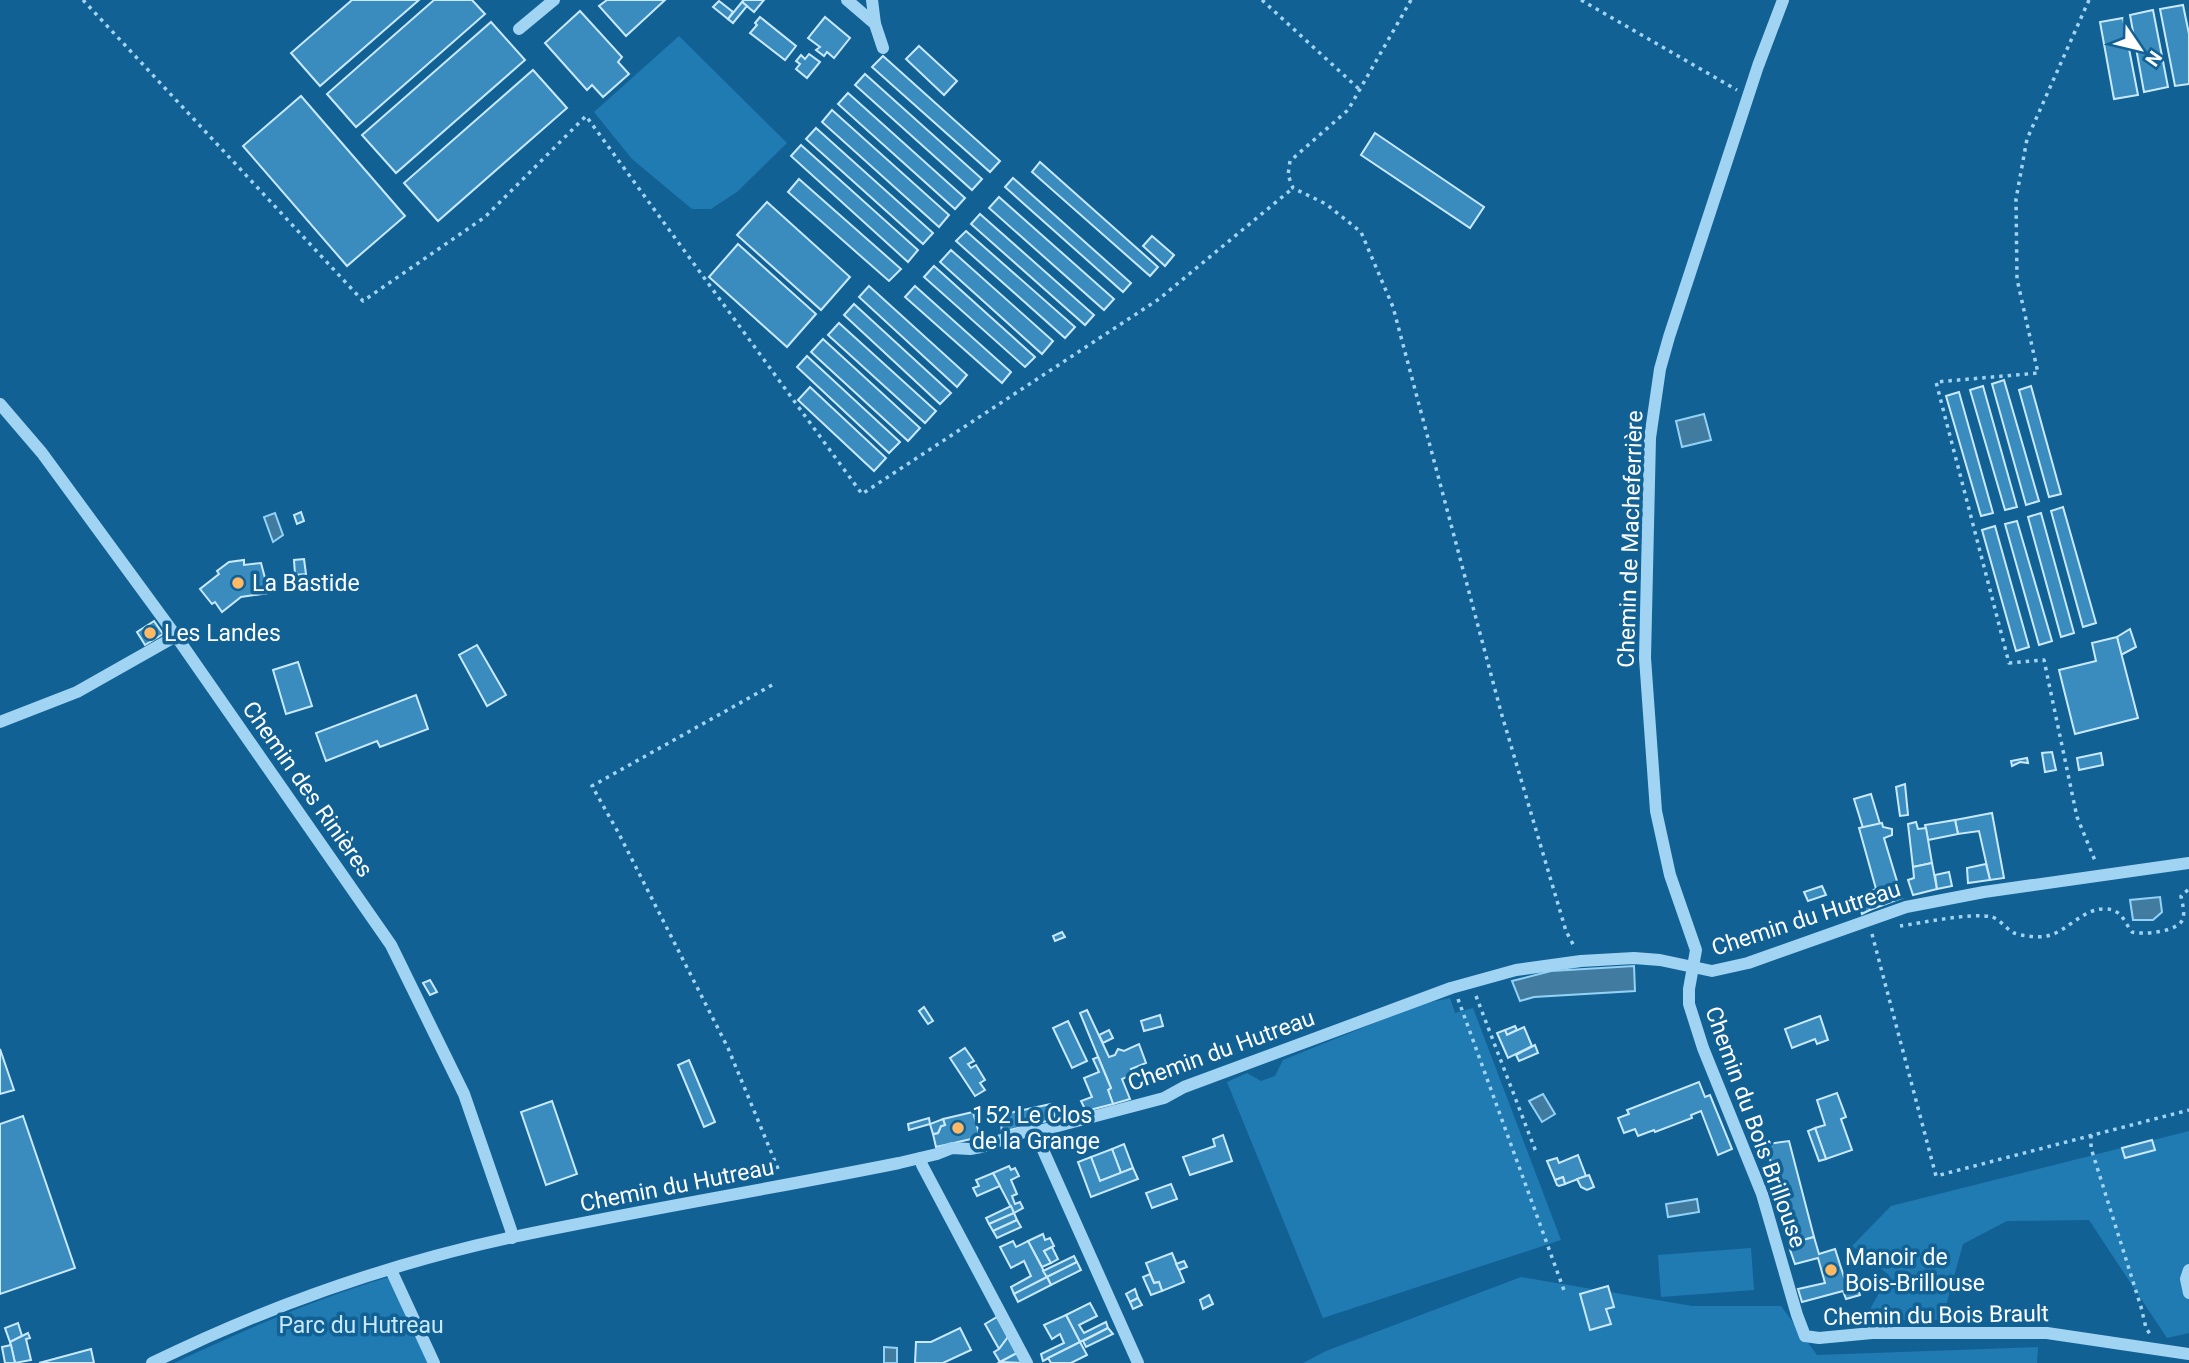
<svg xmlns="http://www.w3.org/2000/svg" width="2189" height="1363" font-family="Roboto,sans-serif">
	<rect width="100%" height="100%" fill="#126195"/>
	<!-- green -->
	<g fill="#207bb3">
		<path d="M679,36L787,143L737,192L711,209H692L632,159L594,112Z"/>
		<path d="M1450,998L1455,1013L1473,1008L1561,1240L1323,1318L1227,1082L1247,1073L1261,1081L1275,1076L1283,1060L1409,1009L1431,1002Z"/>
		<path d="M2189,1131V1333L2167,1338L2089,1220L2007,1221L1963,1244L1942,1320H1864L1889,1275L1852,1246L1891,1206Z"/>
		<path d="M1751,1248L1754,1290L1661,1297L1658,1255Z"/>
		<path d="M389,1277L428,1363H174C244,1330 315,1299 389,1277Z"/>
		<path d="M1521,1277L1692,1306H1781L1817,1355L2038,1347L2037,1363H1303L1326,1351Z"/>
	</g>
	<!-- water -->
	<g fill="#427ba0" stroke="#93d2f6" stroke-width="2">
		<path d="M1704,414L1711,440L1682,447L1676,421Z"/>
		<path d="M275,513L283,535L273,542L264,517Z"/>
		<path d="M2160,897L2162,912L2153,920H2133L2130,900Z"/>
		<path d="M1634,966L1635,991L1534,997L1520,1001L1512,981L1551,971Z"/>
		<path d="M1543,1094L1555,1114L1542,1122L1529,1101Z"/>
		<path d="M1697,1199L1699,1212L1668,1217L1666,1204Z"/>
		<path d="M884,1347L897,1348V1363H884Z"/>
	</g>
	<!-- building -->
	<g fill="#3a8bbe" stroke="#c9e9fd" stroke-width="2">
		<path d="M352,0H419L320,86L291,53Z"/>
		<path d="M434,0H472L485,14L356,127L327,94Z"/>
		<path d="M607,0H665L626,36L599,6Z"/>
		<path d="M744,0H764L754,12L742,2Z"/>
		<path d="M719,1L733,12L728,19L713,7Z"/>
		<path d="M742,2L747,6L733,23L728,19Z"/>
		<path d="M2183,5L2189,34V84L2175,86L2160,9Z"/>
		<path d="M2153,10L2168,87L2144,92L2130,15Z"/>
		<path d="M580,11L622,57L618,62L629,74L603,97L592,85L587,90L545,43Z"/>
		<path d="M760,17L796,46L785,60L750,33L757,25L755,23Z"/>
		<path d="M825,17L850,38L834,58L827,52L824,56L816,50L820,47L808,38Z"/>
		<path d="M2123,18L2138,95L2114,99L2100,22Z"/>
		<path d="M491,22L525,60L396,173L362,135Z"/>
		<path d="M919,46L957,81L944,95L906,59Z"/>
		<path d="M809,54L820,62L807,78L796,69L800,64L796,61L801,55L805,59Z"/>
		<path d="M883,56L1000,161L990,172L872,67Z"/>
		<path d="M533,70L567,108L438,221L404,183Z"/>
		<path d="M865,74L982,179L972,190L855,85Z"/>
		<path d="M848,93L965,198L955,209L838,104Z"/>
		<path d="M301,96L405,216L347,266L243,146Z"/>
		<path d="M832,110L949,215L939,227L822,122Z"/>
		<path d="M816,128L933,233L923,244L806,139Z"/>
		<path d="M1375,133L1484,207L1470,228L1361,155Z"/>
		<path d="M801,145L918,250L908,262L791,156Z"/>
		<path d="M1040,162L1158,267L1150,276L1032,172Z"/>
		<path d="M1013,178L1131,283L1123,292L1005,187Z"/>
		<path d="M799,179L901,269L889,281L788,192Z"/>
		<path d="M999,197L1114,299L1104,310L989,208Z"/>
		<path d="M767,202L850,277L821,310L737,235Z"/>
		<path d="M980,214L1094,315L1085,325L971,224Z"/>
		<path d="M966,231L1075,327L1065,338L956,241Z"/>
		<path d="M1152,236L1174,255L1165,266L1143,246Z"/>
		<path d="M738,244L816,314L787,347L709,277Z"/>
		<path d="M951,250L1053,341L1042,354L940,262Z"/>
		<path d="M934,266L1035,357L1025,367L924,277Z"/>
		<path d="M869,286L967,375L957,387L859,297Z"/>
		<path d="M915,286L1011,372L1002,383L905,297Z"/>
		<path d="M854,304L951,393L940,404L844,315Z"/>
		<path d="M839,323L936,411L925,423L828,335Z"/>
		<path d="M823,339L920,428L908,441L811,352Z"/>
		<path d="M807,356L900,442L889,453L797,367Z"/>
		<path d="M2004,380L2039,501L2026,505L1992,384Z"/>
		<path d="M1983,386L2017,507L2005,510L1970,390Z"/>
		<path d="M2031,386L2061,494L2049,497L2019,390Z"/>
		<path d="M810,387L886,458L874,471L798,400Z"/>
		<path d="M1959,392L1993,513L1981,516L1946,396Z"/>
		<path d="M2063,507L2096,623L2083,627L2051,511Z"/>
		<path d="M301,512L304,521L297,524L294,515Z"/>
		<path d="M2041,513L2074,633L2061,637L2028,517Z"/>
		<path d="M2017,521L2052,641L2039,645L2005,524Z"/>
		<path d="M1995,526L2029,647L2016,651L1982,530Z"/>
		<path d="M304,559L306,574L295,575L294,560Z"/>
		<path d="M244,560V565L261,563L265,578H267L269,593L241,597L222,612L215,602L212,604L200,589L219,574L217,571L229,562Z"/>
		<path d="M154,621L163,634L145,645L137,632Z"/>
		<path d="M2130,629L2136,647L2121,655L2117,637Z"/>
		<path d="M2117,637L2138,718L2075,734L2059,670L2096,661L2092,643Z"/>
		<path d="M477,645L506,695L487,706L459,655Z"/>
		<path d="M298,662L312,706L286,714L273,670Z"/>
		<path d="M416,695L428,729L380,747L377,741L326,761L316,733Z"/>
		<path d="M2052,752L2056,770L2045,772L2042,753Z"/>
		<path d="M2101,753L2103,765L2079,770L2077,758Z"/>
		<path d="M2027,758L2028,763L2020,762L2012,766L2011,761Z"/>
		<path d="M1905,784L1908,815L1900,816L1896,787Z"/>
		<path d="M1871,794L1880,824L1863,828L1854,799Z"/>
		<path d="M1992,813L2004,878L1990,880L1979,831L1958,834L1955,820Z"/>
		<path d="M1955,820L1958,834L1928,840L1925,825Z"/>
		<path d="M1916,822L1918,829L1926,828L1932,863L1913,867L1908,824Z"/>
		<path d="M1882,823L1883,827L1892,829V835L1884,838L1902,898L1870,910L1864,894L1876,889L1859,828Z"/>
		<path d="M1932,863L1937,889L1913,895L1908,880L1914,878L1913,867Z"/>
		<path d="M1986,864L1990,880L1968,883L1967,868Z"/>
		<path d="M1949,872L1952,886L1937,889L1935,875Z"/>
		<path d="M1822,886L1826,895L1808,901L1804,892Z"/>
		<path d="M1868,904L1870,910L1862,914L1860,907Z"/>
		<path d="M1062,932L1065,937L1055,941L1053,936Z"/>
		<path d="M430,980L437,992L430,995L423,983Z"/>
		<path d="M924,1007L933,1021L928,1024L919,1011Z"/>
		<path d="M1087,1010L1109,1057L1115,1055L1118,1049L1124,1051L1139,1044L1146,1063L1131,1069L1134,1074L1122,1079L1130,1099L1113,1104L1108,1090L1111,1088L1080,1013Z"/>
		<path d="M1160,1015L1163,1026L1144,1031L1141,1021Z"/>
		<path d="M1820,1016L1828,1040L1817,1044L1815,1039L1792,1048L1785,1029Z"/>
		<path d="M1068,1021L1087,1061L1072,1068L1053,1028Z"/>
		<path d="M1515,1026L1517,1030L1507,1035L1505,1030Z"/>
		<path d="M1524,1027L1532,1046L1508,1058L1497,1033L1505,1030L1507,1035Z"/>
		<path d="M1109,1030L1113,1038L1103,1043L1099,1035Z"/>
		<path d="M1535,1045L1538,1053L1519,1061L1516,1055Z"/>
		<path d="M965,1048L974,1061L968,1064L971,1068L976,1065L985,1080L980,1083L985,1090L975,1096L950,1058Z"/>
		<path d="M0,1049L14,1090L0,1094Z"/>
		<path d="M1098,1057L1111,1088L1108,1090L1113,1104L1086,1111L1081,1101L1092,1097L1084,1078L1099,1072L1093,1059Z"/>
		<path d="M689,1060L715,1122L704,1127L678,1065Z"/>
		<path d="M1699,1082L1705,1097L1710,1095L1732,1149L1718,1155L1701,1111L1691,1115L1692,1118L1655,1132L1654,1130L1638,1136L1635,1129L1624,1133L1618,1118L1629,1114L1627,1110Z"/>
		<path d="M1837,1093L1846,1117L1841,1119L1852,1150L1826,1159L1815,1128L1825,1125L1817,1100Z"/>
		<path d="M552,1101L577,1174L546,1185L521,1112Z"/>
		<path d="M1051,1104L1055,1119L1002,1132L1000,1115Z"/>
		<path d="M1067,1105L1070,1115L1055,1119L1052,1107L1057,1106V1109Z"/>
		<path d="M973,1112L980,1137L936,1147L933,1134L938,1133L941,1126L945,1125L943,1119Z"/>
		<path d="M23,1116L75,1268L0,1294V1124Z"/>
		<path d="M929,1118L930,1124L909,1130L908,1124Z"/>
		<path d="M943,1119L945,1125L941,1126L938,1133L933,1134L930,1124Z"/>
		<path d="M1815,1128L1826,1159L1819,1161L1808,1131Z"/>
		<path d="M1223,1135L1232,1161L1190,1175L1183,1157L1215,1146L1213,1139Z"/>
		<path d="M2152,1140L2155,1150L2125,1158L2122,1148Z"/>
		<path d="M1789,1141L1814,1237L1792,1243L1793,1238L1786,1213L1781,1214L1767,1144Z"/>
		<path d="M1124,1144L1133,1168L1121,1173L1112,1149Z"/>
		<path d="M1112,1149L1121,1173L1100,1181L1091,1157Z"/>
		<path d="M1578,1155L1586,1176L1565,1184L1563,1177L1555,1180L1547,1161L1557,1158L1559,1163Z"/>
		<path d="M1091,1157L1100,1181L1133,1168L1138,1179L1091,1197L1078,1162Z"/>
		<path d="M1009,1166L1011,1170L1015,1168L1019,1176L1011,1180L1017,1194L1012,1196L1015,1204L1020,1202L1023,1208L1014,1213L993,1173Z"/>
		<path d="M993,1173L1000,1186L977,1196L973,1188L979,1186L976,1180Z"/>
		<path d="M1589,1175L1594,1187L1587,1190L1581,1187L1577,1179Z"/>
		<path d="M1563,1177L1565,1184L1559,1186L1557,1185L1555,1180Z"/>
		<path d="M1171,1184L1177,1199L1152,1208L1146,1193Z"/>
		<path d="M1011,1206L1014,1213L989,1224L986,1218Z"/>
		<path d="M1014,1213L1017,1220L993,1231L989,1224Z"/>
		<path d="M1017,1220L1021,1227L997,1238L993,1231Z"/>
		<path d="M1043,1234L1045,1240L1050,1238L1054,1246L1044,1251L1051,1263L1042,1267L1028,1241Z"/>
		<path d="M1814,1237L1819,1254L1835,1249L1844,1277L1853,1275L1860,1295L1846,1299L1843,1291L1802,1302L1798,1289L1825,1283L1818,1258L1795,1264L1788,1244Z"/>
		<path d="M1013,1241L1016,1247L1028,1241L1047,1277L1014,1294L1011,1287L1031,1276L1024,1261L1011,1268L1000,1247Z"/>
		<path d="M1052,1247L1058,1259L1051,1263L1044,1251Z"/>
		<path d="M1172,1253L1184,1282L1162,1291L1159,1282L1154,1283L1146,1263Z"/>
		<path d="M1074,1256L1077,1262L1047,1277L1043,1271Z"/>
		<path d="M1184,1261L1187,1267L1179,1270L1176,1264Z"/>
		<path d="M1077,1262L1081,1270L1051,1285L1047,1277Z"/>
		<path d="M1150,1274L1154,1283L1159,1282L1162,1291L1151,1295L1143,1277Z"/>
		<path d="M1047,1277L1051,1285L1018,1302L1014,1294Z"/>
		<path d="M1608,1286L1614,1307L1606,1309L1611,1324L1590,1330L1580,1294Z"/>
		<path d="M1135,1289L1138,1298L1130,1302L1126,1294Z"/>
		<path d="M1209,1295L1213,1304L1203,1309L1200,1300Z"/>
		<path d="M1138,1298L1142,1305L1133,1309L1130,1302Z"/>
		<path d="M1090,1303L1097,1316L1079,1325L1084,1333L1106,1322L1108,1328L1080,1342L1066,1315Z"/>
		<path d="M1066,1315L1080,1342L1043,1361L1041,1354L1064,1343L1060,1334L1052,1339L1044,1325Z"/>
		<path d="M997,1317L1008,1337L999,1349L985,1324Z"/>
		<path d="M18,1323L22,1336L10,1342L5,1328Z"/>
		<path d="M960,1328L971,1350L943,1363H915L916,1342H931Z"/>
		<path d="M1108,1328L1113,1334L1086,1347L1083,1341Z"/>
		<path d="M28,1333L30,1338L26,1339L31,1360L15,1363L10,1342Z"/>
		<path d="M1008,1337L1017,1353L1000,1362L994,1352L999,1349Z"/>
		<path d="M1080,1342L1087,1355L1071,1363H1051L1048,1358Z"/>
		<path d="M11,1345L15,1363H5L2,1347Z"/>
		<path d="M91,1349L94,1363H39Z"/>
		<path d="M1017,1353L1022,1363L1000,1362Z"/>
	</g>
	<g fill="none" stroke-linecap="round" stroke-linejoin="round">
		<!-- path -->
		<g stroke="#a1d4f3" stroke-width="3.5" stroke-dasharray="3.5 5" stroke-linecap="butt">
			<path d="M83,0L363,301L485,217L586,116L862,494L1159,299L1293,188"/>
			<path d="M1262,0L1359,89"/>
			<path d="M1411,0L1348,110L1290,161L1288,175L1293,188L1326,204L1361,232L1393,307L1501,712L1566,931L1575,948"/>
			<path d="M1581,0L1737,90"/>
			<path d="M2089,0L2027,139L2016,199L2017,279L2038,373L1936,382L2009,663L2044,660L2077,817L2096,863"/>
			<path d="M772,685L592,786L618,832L728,1048L779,1171"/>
			<path d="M1900,926C1921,923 1973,912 1992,917C2001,920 2006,929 2014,933C2022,936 2038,938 2047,936C2067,932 2083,908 2105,909C2122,909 2124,922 2132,932C2143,935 2180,932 2183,918C2185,912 2182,902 2181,896L2189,889"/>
			<path d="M1872,934L1936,1176L2189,1110"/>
			<path d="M1476,996L1536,1152"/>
			<path d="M1458,999L1565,1293"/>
			<path d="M2091,1135V1148L2141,1307L2146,1328L2150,1334"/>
		</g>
		<!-- minor -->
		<g stroke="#a1d4f3" stroke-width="12">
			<path d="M847,0L875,24L883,48"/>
			<path d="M872,0L875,24"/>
			<path d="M1783,0L1758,66L1669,337L1660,369L1650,438L1645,658L1656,811L1670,875L1696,950L1689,989V1004L1703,1048L1762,1194L1797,1315L1805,1336L1819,1338L1872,1333H2047L2189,1354"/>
			<path d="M519,29L554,0"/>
			<path d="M0,404L42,453L176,636L391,945L464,1094L511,1230L512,1238"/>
			<path d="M0,722L77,692L176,636"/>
			<path d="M1035,1132L1138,1363"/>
			<path d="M921,1158L922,1165L1027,1363"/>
			<path d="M391,1270L434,1363"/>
			<path d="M2189,1270L2186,1279L2189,1293"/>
			<path d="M152,1363C266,1307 388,1264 513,1237C641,1210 770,1189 899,1163L937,1154L952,1148L970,1149L981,1147L1024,1132H1035L1164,1098L1184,1087L1451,988L1516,970L1581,961L1634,958L1660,960L1712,971L1748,963L1906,907L1984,892L2189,863"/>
		</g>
	</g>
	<!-- markers -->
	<g fill="#ffb863" stroke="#126195" stroke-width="2.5">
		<circle cx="238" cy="583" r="7"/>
		<circle cx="150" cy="633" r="7"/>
		<circle cx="958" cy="1128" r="7"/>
		<circle cx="1831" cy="1270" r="7"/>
	</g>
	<g text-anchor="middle" stroke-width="7" stroke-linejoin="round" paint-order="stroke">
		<!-- street labels -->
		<g font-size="23" fill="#fff" stroke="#126195">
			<text transform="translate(1630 539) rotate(-88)" y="8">Chemin de Macheferrière</text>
			<text transform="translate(308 789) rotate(55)" y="8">Chemin des Rinières</text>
			<text transform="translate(1806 918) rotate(-18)" y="8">Chemin du Hutreau</text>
			<text transform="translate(1221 1050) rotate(-20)" y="8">Chemin du Hutreau</text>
			<text transform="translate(1756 1127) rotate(70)" y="8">Chemin du Bois Brillouse</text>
			<text transform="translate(677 1185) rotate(-11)" y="8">Chemin du Hutreau</text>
			<text transform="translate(1936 1315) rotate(-1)" y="8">Chemin du Bois Brault</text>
		</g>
		<!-- poi labels -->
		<g font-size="23" fill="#fff" stroke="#126195" text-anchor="start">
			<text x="252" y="591">La Bastide</text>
			<text x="164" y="641">Les Landes</text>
			<text x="972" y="1123">152 Le Clos<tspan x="972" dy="26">de la Grange</tspan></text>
			<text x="1845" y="1265">Manoir de<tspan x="1845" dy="26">Bois-Brillouse</tspan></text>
		</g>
		<!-- park labels -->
		<g font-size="23" fill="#c9e9fd" stroke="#126195">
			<text x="361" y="1333">Parc du Hutreau</text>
		</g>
	</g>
	<!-- north arrow -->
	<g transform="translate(2140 49) rotate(125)" stroke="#126195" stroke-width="5" paint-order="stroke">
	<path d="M0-5L12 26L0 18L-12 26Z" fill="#ffffff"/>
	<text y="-10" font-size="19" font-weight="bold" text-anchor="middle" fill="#ffffff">N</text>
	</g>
</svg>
